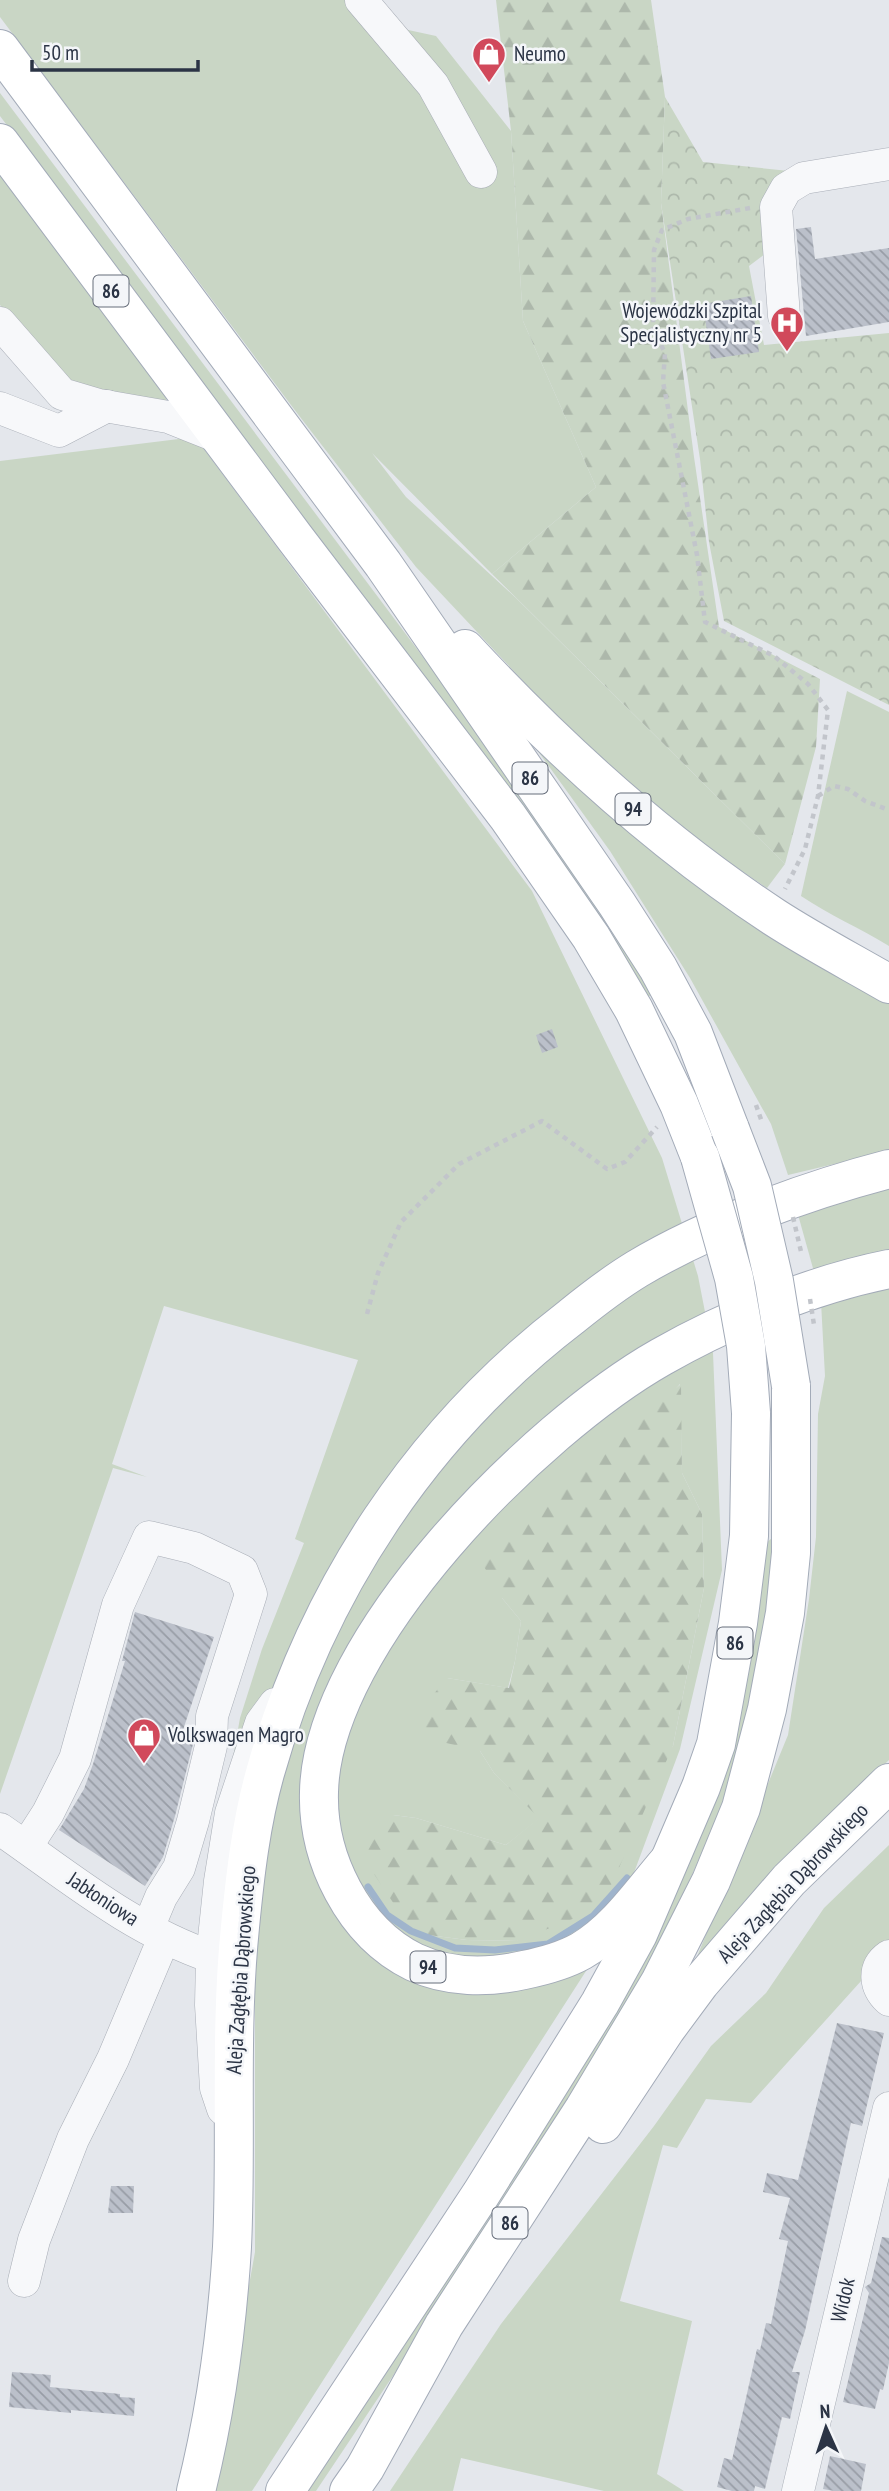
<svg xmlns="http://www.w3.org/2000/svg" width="889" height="2491" font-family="'PT Sans Narrow',sans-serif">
	<defs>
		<pattern id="forest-firs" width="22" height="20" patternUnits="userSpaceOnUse" patternTransform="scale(1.75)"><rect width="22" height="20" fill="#c9d6c5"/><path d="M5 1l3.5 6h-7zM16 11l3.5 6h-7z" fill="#adb8ab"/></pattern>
		<pattern id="park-crowns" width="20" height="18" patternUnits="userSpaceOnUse" patternTransform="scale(1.75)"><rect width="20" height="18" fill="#c9d6c5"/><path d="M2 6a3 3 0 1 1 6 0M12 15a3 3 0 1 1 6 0" fill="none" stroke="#adb8ab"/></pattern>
		<pattern id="building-back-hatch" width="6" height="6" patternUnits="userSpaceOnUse" patternTransform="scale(1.75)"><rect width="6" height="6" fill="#bbc0ca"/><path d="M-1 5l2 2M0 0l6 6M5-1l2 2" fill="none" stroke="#989da6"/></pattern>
	</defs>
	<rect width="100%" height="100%" fill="#e4e7ec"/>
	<!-- green -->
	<g fill="#c9d6c5" fill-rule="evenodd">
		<path d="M0,0H376L399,28L436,36L511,131L523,321L596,487L492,574L372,453L406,497L515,597L785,864L767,888L706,847L621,776L539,698L416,567L297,413L0,17Z"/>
		<path d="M0,93L441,681L522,795L654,994L643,999L135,296L0,116Z"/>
		<path d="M0,174L164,392L167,401L95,393L62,377L0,305Z"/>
		<path d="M195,437L532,891L662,1158L698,1276L713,1353L722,1570L680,1749L613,1929L252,2491H212L255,2252V1924L224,1808L240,1718L262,1649L304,1543L295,1539L358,1360L164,1306L112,1464L147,1477L113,1468L0,1794V461ZM680,1384L682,1473L702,1514L704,1588L673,1746L517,1941L467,1940L428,1935L393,1815L416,1818L506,1845L540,1818L494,1773L480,1751L447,1678L508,1688L515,1661L521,1621L502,1598Z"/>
		<path d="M847,691L889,712V946C860,928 829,915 801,896Z"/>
		<path d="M496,693L889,994V1151L788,1175L771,1124L690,978L610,851Z"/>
		<path d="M889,1186V1251L816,1279L797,1211Z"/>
		<path d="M889,1282V1760L806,1840L694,1964L788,1735L809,1599L816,1537L818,1414L825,1376L821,1302Z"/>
		<path d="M772,1538L776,1540L767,1637L736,1773L657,1956L481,2244L316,2491H302L729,1756C747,1686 759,1617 765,1544Z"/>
		<path d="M889,1845V1950L751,2103L706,2099L677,2148L663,2145L620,2301L692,2321L657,2474L684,2491H604L461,2458L453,2491H390L501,2324L654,2126L711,2046L766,1993L824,1908Z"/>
	</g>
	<!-- forest -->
	<g fill="url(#forest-firs)">
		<path d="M496,0H651L665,97L661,203L694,457L719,627L820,679L816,747L785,864L492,574L596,487L523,321L511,131Z"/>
		<path d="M681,1384L682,1473L702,1514L704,1588L673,1746L610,1888L575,1918L517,1941L467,1940L428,1935L402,1916L364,1859L380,1824L393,1815L416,1818L506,1845L539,1818L494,1773L480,1751L417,1736L413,1719L447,1678L509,1688L515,1661L521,1621L502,1598L478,1556Z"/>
	</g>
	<!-- park -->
	<path fill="url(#park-crowns)" d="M665,97L703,162L799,172L769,251L749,266L764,345L889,333V705L724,621L709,542L700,459L661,203Z"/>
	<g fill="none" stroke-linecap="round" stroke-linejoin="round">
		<!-- stream -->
		<path stroke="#9fb4cc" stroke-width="7" d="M368,1887L387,1915L411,1931L455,1948L495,1950L548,1944L593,1916L627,1878"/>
	</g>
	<!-- building -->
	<g fill="url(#building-back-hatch)">
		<path d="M811,227L815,259L889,248V322L806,336L796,229Z"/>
		<path d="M751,296L759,352L711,359L703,304Z"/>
		<path d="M552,1029L558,1047L542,1053L536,1035Z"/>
		<path d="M135,1612L214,1637L182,1733L193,1737V1744L175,1816L163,1857L145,1886L59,1830L84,1789L93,1764L125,1661H122Z"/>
		<path d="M837,2023L884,2033L862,2126L851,2123L805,2331L792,2372H800L790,2419L782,2417L765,2489L755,2486L754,2491H732L717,2487L724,2458L732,2460L757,2349L760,2350L766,2323L771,2324L788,2241L779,2239L790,2198L763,2192L767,2173L798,2180Z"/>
		<path d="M111,2186H134L133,2213H108Z"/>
		<path d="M882,2237L889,2238V2363L883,2390L880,2389L875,2409L843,2402L869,2293L865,2287L871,2283Z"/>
		<path d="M12,2372L51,2375L50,2387L120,2394V2397L135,2398L134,2416L71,2410V2413L9,2407Z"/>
		<path d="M830,2456L866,2464L861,2491H834L823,2489Z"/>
	</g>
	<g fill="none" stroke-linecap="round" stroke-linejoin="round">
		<!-- minor casing -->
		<g stroke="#a9aeb7" stroke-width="33">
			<g id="minor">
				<path d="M361,0L433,85L481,172"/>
				<path d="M784,316L776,207L786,189L804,178L889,164"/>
				<path d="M0,323L62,394L99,405L168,417L221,438"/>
				<path d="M0,408L59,431L107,406"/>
				<path d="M0,1829C68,1876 132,1930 212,1957"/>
				<path d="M26,1847L48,1813L75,1759L118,1605L149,1537L194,1548L242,1571L251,1594L212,1716L211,1746L193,1821L179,1868L161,1897L148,1928"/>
				<path d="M889,1956C872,1968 875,1987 889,2000"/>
				<path d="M223,2109L216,2088L211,2005L212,1957L220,1881L231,1813L261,1723L275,1704"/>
				<path d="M24,2281L34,2240L73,2139L113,2059L164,1938"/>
				<path d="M798,2491L889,2108"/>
			</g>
		</g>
		<!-- major casing -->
		<g stroke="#a3abb8" stroke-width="40">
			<g id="major">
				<path d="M0,49L383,564L617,904L658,968L693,1033L730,1129"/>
				<path d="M0,143L295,538L508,817L591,937L634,1010L679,1104L700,1157"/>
				<path d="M465,649C557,748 660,842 774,917C811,941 851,962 889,984"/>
				<path d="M668,1862C642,1892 616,1931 581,1951C563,1961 544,1966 524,1970C488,1978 448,1978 414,1962C353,1932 317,1858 319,1792C322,1640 536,1428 661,1357C727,1319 814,1284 889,1269"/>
				<path d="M603,2124L666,2029L700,1983L789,1880L889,1783"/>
				<path d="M196,2491C216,2411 227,2329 232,2247C237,2141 229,2033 240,1927C245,1875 251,1823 265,1773C316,1591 421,1432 571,1317C592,1300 614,1283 637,1269C709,1226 808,1190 889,1169"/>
				<path d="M285,2491L481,2194L600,2003L638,1934L701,1787L716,1744L738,1623L749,1536L751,1413"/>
				<path d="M349,2491L365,2468L444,2325L584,2109L660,1982L711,1881L741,1808L767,1709L785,1613L791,1553V1386"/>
			</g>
		</g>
		<!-- path -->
		<g stroke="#c2c5cb" stroke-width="4.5" stroke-dasharray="5 5" stroke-linecap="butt">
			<path d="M750,208L688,219L662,230L654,250L653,329L665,353L663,382L697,555L705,622L774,656L808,684L828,710L818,796L805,849L785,889"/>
			<path d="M818,796L834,786L848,789L865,801L889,810"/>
			<path d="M367,1314L378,1273L401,1222L459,1164L542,1121L607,1169L625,1162L657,1127"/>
		</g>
		<!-- minor -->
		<use href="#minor" stroke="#f7f8fa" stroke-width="32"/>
		<!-- major -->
		<use href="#major" stroke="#fff" stroke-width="38"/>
		<!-- major-bridge casing -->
		<g stroke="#a3abb8" stroke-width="40" stroke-linecap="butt">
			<g id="major-bridge">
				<path d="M730,1129L752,1186L774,1281L791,1386"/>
				<path d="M700,1157L734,1278L746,1346L751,1413"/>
			</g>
		</g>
		<!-- path-bridge -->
		<g stroke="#c2c5cb" stroke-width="4.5" stroke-dasharray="5 5" stroke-linecap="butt">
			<path d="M756,1105L762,1122"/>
			<path d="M793,1217L802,1256"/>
			<path d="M810,1299L814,1325"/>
		</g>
		<!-- major-bridge -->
		<use href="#major-bridge" stroke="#fff" stroke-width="38"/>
	</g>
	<!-- icons -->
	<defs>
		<g id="shop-pin" transform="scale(1.75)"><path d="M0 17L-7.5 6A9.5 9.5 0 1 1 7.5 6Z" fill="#d1495b" stroke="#f4f6f9"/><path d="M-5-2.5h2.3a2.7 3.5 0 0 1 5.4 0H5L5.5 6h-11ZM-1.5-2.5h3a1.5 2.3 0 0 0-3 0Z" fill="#fff"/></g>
		<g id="hospital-pin" transform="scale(1.75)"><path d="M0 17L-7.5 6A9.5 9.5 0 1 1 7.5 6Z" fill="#d1495b" stroke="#f4f6f9"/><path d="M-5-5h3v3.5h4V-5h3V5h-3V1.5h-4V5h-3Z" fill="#fff"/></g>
	</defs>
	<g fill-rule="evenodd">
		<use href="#shop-pin" x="489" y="54"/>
		<use href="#hospital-pin" x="787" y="323"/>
		<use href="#shop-pin" x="144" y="1735"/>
	</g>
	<g text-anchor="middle" stroke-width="5" stroke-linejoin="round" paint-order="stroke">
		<!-- shield labels -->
		<g fill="#f4f6f9" stroke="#676e7b" stroke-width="2">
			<rect x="93.5" y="275.5" width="35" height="31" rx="5"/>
			<rect x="512.5" y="762.5" width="35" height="31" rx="5"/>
			<rect x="615.5" y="793.5" width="35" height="31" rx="5"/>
			<rect x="717.5" y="1627.5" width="35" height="31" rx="5"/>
			<rect x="410.5" y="1951.5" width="35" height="31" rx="5"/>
			<rect x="492.5" y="2207.5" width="35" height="31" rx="5"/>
		</g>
		<g font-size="19" font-weight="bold" fill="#2b3445">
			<text x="111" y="298">86</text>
			<text x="530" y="785">86</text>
			<text x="633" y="816">94</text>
			<text x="735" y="1650">86</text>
			<text x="428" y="1974">94</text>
			<text x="510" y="2230">86</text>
		</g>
		<!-- poi labels -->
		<g font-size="21" fill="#2b3445" stroke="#f4f6f9" text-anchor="start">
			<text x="514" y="61">Neumo</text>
			<text x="762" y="318" text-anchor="end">Wojewódzki Szpital<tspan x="762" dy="24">Specjalistyczny nr 5</tspan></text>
			<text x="168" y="1742">Volkswagen Magro</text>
		</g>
		<!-- street labels -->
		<g font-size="21" fill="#2b3445" stroke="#f4f6f9">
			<text transform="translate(793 1883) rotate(-47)" y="7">Aleja Zagłębia Dąbrowskiego</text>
			<text transform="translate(103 1899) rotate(33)" y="7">Jabłoniowa</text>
			<text transform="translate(241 1970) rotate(-86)" y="7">Aleja Zagłębia Dąbrowskiego</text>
			<text transform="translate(843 2300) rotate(-77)" y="7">Widok</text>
		</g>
	</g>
	<!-- north arrow -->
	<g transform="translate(826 2428) rotate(357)" stroke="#f4f6f9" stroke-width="5" paint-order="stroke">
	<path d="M0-5L12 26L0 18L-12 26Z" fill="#2b3445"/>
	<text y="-10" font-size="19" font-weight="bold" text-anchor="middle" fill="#2b3445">N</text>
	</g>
	<!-- scale -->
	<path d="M32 60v10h166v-10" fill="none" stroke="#2b3445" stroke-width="3.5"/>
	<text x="42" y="60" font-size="21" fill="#2b3445" stroke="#f4f6f9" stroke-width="5" paint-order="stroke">50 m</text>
</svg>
